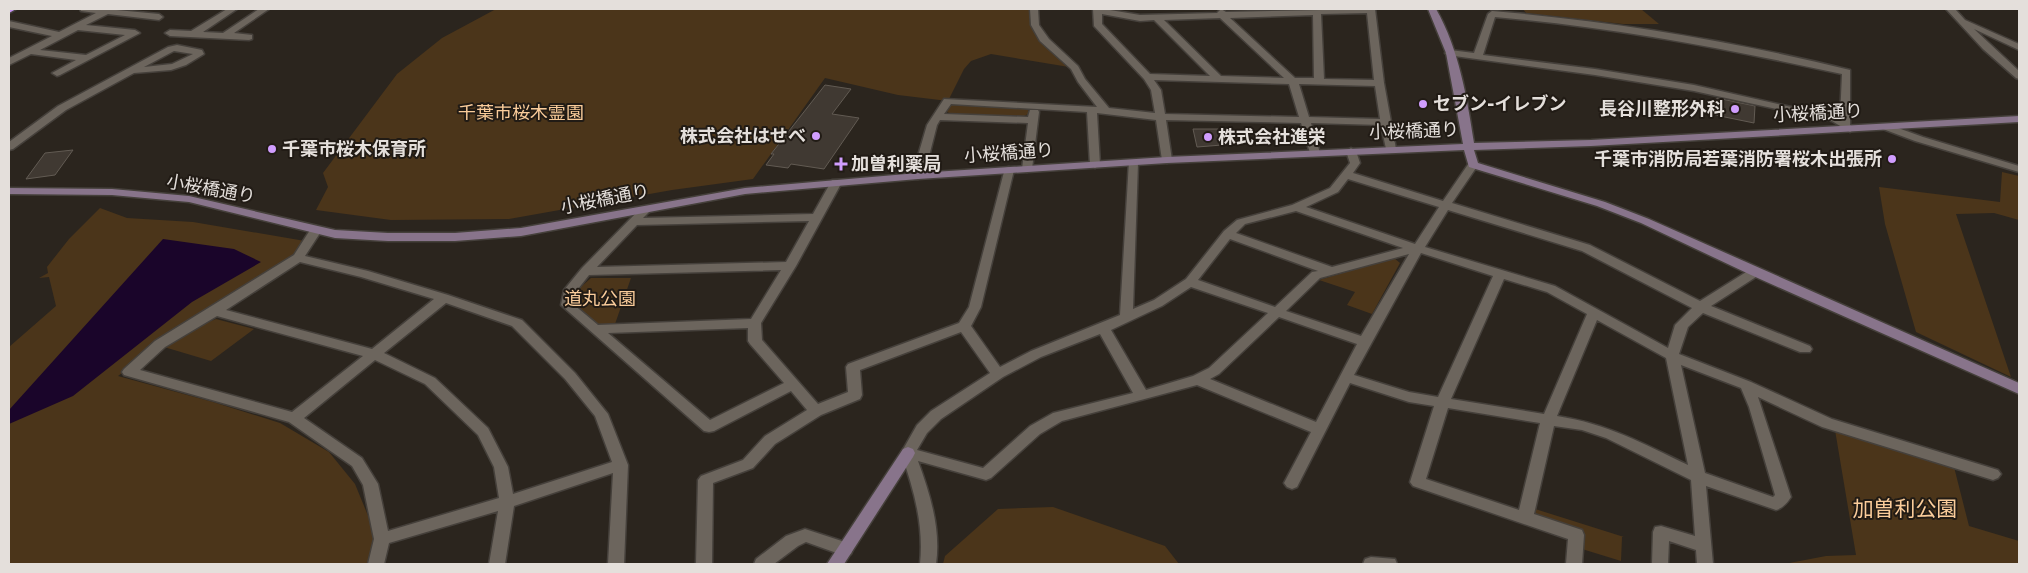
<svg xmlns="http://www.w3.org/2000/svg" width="2028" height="573" font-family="'DejaVu Sans','Noto Sans JP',sans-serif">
	<rect width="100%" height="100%" fill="#2b251e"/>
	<!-- green -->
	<g fill="#4b351a">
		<path d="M496,9H1034L1035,25L1075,68L991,54L971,61L964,69L948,101L898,95L825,78L753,179L672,190L509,219L391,220L316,210L328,187L323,173L397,74L442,38Z"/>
		<path d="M1523,9H1641L1659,24H1623L1526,13Z"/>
		<path d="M955,103L1028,108V114L1024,116L952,114L947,112L951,105Z"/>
		<path d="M2002,172L2019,176V220L1994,213L1956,214L2011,377L1916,332L1885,224L1879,187L2000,202Z"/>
		<path d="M100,208L127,218L193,222L305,241L295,257L160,344L118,376L213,402L280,423L329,452L355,484L378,540L371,564H9V347L56,306L49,277L39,278L48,273L47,267L69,239Z"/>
		<path d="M1394,258L1400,263L1372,314L1347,305L1355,292L1319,280Z"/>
		<path d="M591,278H631L615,324H597L572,303L575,292Z"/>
		<path d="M216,319L254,329L211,361L164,347L198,326Z"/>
		<path d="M1835,430L1954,467L1969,526L2019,541V564H1784L1826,556L1856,555Z"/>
		<path d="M1053,507L1165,546L1179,564H943L945,556L998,509Z"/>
		<path d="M1532,508L1624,537H1622L1621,561L1582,549L1583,536L1537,519L1531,512Z"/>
	</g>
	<!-- water -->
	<path fill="#1a052a" d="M163,239L234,249L261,262L192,302L73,396L9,424V410Z"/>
	<!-- building -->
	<g fill="#403932" stroke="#625b53">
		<path d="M825,85L851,89L832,114L859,118L824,169L791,164L788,168L766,165L774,154H771Z"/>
		<path d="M1717,98L1755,106L1754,123L1715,115Z"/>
		<path d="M1193,129H1218L1222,145L1197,147Z"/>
		<path d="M73,150L55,175L26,179L45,153Z"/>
	</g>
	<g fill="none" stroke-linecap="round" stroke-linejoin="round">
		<!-- street casing -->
		<g stroke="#45403b" stroke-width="3">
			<g id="street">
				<path d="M80,9H106L159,14L163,17L159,20L108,14L86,25L135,30L140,33L60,75L57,76L52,73L76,60L31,54L9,65V58L52,36L9,27V21L59,32L96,13L81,11ZM78,30L125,35L86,55L40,50Z"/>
				<path d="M227,9H237L203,32L223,33L259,9H269L234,33L252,35V39L249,40L170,36L165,33L170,30L191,31Z"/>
				<path d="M1030,9H1038L1039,25L1049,39L1078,66L1085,79L1109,108L1155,113L1151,90L1144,79L1094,26L1093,9H1104L1140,15L1217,13L1221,9L1226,12L1375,9L1384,83L1396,149L1391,152L1386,149L1381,125L1311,123L1320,153L1315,156L1310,153L1301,123L1166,120L1172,160L1167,163L1162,160L1156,120L1097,113L1100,165L1095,168L1090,165L1087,112L951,104L944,114L1028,117L1030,110H1038L1039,112L1032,169L1027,172L1022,169L1028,123L940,120L937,125L924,176L918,179L914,178L912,176L927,125L944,99L1097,107L1078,82L1071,69L1040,41L1031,25ZM1367,13L1374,80L1324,79L1321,14ZM1102,14L1140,21L1154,20L1210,76L1150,74L1102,24ZM1313,15L1314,78H1295L1230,18ZM1220,18L1284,78L1221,76L1164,20ZM1154,80L1289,84L1299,117L1165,114L1161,90ZM1299,84L1375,86L1380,119L1309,117Z"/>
				<path d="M1946,9H1955L1965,20L2019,44V50L1974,29L2019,71V79L2016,78L1983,49Z"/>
				<path d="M1492,11C1612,21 1733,41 1850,70V125L1855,129L1850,132L1832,121L1694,91L1595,75L1447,55L1445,53L1450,50L1474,53L1488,14ZM1495,17C1613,27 1727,49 1842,74L1840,118L1694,85L1595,69L1483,55Z"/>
				<path d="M177,45L202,50L204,54L186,65L171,70L134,73L66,110L13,149L9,150V142L58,106L168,47ZM174,51L193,54L172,64L144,67Z"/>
				<path d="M1887,124L1923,137L2019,166V172L1915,141L1883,129L1882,127Z"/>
				<path d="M1351,148L1356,151L1360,163L1353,173L1443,201L1469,163H1477L1478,165L1452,203L1590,245L1700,301L1751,269H1759L1761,272L1759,275L1711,306L1810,346L1812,349L1810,352H1800L1703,313L1688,327L1679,354L1751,382L1832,419L1998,470L2001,474L1998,478L1993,480L1822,427L1758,397L1791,497C1787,503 1783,508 1776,510L1706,486L1713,564H1697L1696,550L1669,541L1668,564H1652L1653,532L1655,527L1661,526L1695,536L1691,480L1606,438L1582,430L1554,426L1534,514L1582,530L1584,535L1582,564H1566L1568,539L1413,486L1410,482L1434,406L1409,402L1350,383L1297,487L1292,489L1287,487L1284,483L1311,432L1197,385L1062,421L1040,434L991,478L986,480L918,461C930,494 941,529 936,564H920C924,525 914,490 901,453L917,425L931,411L990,373L961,332L860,370L862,395L860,399L821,415L775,444L753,468L713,483L712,564H696L698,480L701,476L743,460L765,436L807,410L791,391L714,431L709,432L704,431L561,305L564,290L582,268L641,208H649L651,210L643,218L813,214L832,180H840L842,182L796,266L761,323L762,340L818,404L848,392L846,367L848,364L959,323L969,307L1005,168L1009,167L1014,170L981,307L971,326L1000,367L1031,351L1120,315L1129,161H1137L1138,163L1133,309L1154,300L1186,279L1224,231L1237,220L1292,205L1330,188L1350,163L1346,151ZM1348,179L1439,207L1415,244L1306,207L1338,192ZM1448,210L1582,251L1692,308L1675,325L1668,348L1555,286L1425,247ZM1296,211L1403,248L1332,267L1236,233L1245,224ZM809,221L786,262L597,267L637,225ZM1230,239L1318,271L1312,272L1275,307L1198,280ZM1421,253L1493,276L1438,397L1409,392L1354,375ZM1409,254L1361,336L1286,311L1320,278ZM781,270L751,319L598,325L573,304L574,294L589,275ZM1504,279L1547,292L1587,314L1544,414L1451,399ZM1191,287L1268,313L1209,368L1193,376L1146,390L1111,330L1162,306ZM1279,317L1357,344L1316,422L1210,379L1219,374ZM1597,320L1666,358L1688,465C1642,443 1608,424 1557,416ZM748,328V341L750,344L784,383L710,420L608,333ZM1100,334L1133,393L1053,413L1030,426L983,468L917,450L927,433L941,419L1003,377L1041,357ZM1681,365L1741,388L1749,407L1775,495L1773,497L1705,473ZM1448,408L1540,423L1519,510L1426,479Z"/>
				<path d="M316,226L322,230L305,256L368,271L448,295L522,320L575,373L608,414L628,465L624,564H608L613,473L514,506L505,564H489L498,511L389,543L384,564H368L374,539L363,485L352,466L289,422L124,375L122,372L124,369L155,341L294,255L312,227ZM300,262L361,277L434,299L372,349L226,310ZM446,303L512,326L565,379L595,416L612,462L513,494L508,467L488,428L435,378L384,353ZM217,316L363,356L292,412L140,370L165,347ZM375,360L425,384L478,435L494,467L499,498L388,531L378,484L362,458L304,418Z"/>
				<path d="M805,529L851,544L853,549L851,554L845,556L806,542L798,546L774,564H754L756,559L786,536Z"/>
				<path d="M1371,557L1395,559L1397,564H1363L1365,559Z"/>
			</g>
		</g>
		<!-- secondary casing -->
		<g stroke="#45403b" stroke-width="3">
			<g id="secondary">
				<path d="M1428,9H1436C1459,49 1467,98 1474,143L1591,140L2019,116V122L1591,146L1474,150L1478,163L1605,202L1649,219L2019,383V394L1751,275L1641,223L1597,206L1469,167L1464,150L1167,163L918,179L745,194L521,236L455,241H388L335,238L189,202L112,195L9,194V188L112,189L189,196L335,230L388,233H455L521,228L745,188L918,173L1167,157L1463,144L1446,53Z"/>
				<path d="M908,447L913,449L915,453L913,457L844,564H827L903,449Z"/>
			</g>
		</g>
		<!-- highway casing -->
		<g stroke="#45403b" stroke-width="3">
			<path id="highway" d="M9,9H16L9,13Z"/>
		</g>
		<!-- street -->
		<use href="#street" fill="#6c655d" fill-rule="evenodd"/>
		<!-- secondary -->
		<use href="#secondary" fill="#88748b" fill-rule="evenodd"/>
		<!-- highway -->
		<use href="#highway" fill="#c897f5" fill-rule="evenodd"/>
	</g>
	<!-- markers -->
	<g fill="#d09dfe" stroke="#211b15" stroke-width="2">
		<circle cx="1423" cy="104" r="5"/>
		<circle cx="1735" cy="109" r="5"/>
		<circle cx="816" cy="136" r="5"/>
		<circle cx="1208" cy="137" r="5"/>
		<circle cx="272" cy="149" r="5"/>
		<circle cx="1892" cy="159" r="5"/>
		<path d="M838.5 156.5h5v5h5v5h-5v5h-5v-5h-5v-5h5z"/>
	</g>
	<g text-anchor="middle" stroke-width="4" stroke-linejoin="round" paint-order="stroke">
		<!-- poi labels -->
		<g font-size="18" font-weight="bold" fill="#e4dfdb" stroke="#211b15" text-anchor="start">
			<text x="1433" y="110">セブン-イレブン</text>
			<text x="1725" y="115" text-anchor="end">長谷川整形外科</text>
			<text x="806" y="142" text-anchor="end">株式会社はせべ</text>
			<text x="1218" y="143">株式会社進栄</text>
			<text x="282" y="155">千葉市桜木保育所</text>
			<text x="1882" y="165" text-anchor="end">千葉市消防局若葉消防署桜木出張所</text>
			<text x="851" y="170">加曽利薬局</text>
		</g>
		<!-- park labels -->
		<g font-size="18" fill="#facc9a" stroke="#211b15">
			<text x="521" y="119">千葉市桜木霊園</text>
			<text x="600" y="305">道丸公園</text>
		</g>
		<!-- street labels -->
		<g font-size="18" fill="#e4dfdb" stroke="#211b15">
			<text transform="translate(1818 113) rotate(-3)" y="6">小桜橋通り</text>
			<text transform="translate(1414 131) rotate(-2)" y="6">小桜橋通り</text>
			<text transform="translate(1009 153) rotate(-4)" y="6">小桜橋通り</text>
			<text transform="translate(211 189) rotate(10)" y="6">小桜橋通り</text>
			<text transform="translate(605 199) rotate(-11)" y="6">小桜橋通り</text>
		</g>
		<!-- near-park labels -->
		<g font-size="21" fill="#facc9a" stroke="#211b15">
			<text x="1905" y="516">加曽利公園</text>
		</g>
	</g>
	<!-- border -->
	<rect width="2028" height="573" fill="none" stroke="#e4dfdb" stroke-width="20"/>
</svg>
